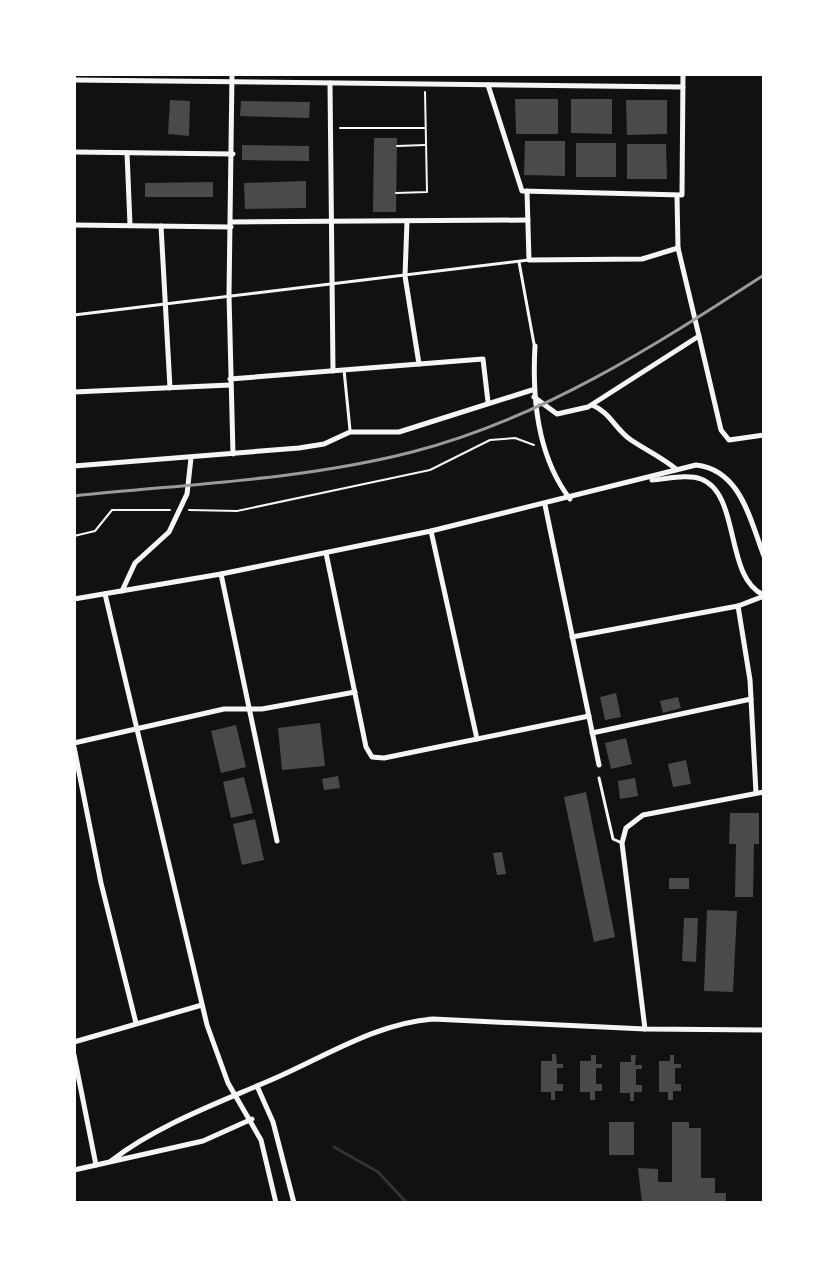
<svg xmlns="http://www.w3.org/2000/svg" width="838" height="1277" font-family="'Times New Roman',serif">
	<rect width="100%" height="100%" fill="#111"/>
	<g fill="none" stroke-linecap="round" stroke-linejoin="round">
		<!-- stream -->
		<path stroke="#333" stroke-width="3" d="M334,1147L378,1172L407,1203"/>
	</g>
	<!-- building -->
	<g fill="#4a4a4a">
		<path d="M515,99H558V134H516Z"/>
		<path d="M571,99H612V134L571,133Z"/>
		<path d="M170,100L190,101L189,136L168,134Z"/>
		<path d="M626,100H667V134L627,135Z"/>
		<path d="M241,101L310,102L309,118L240,116Z"/>
		<path d="M374,138H397L396,212H373Z"/>
		<path d="M525,141H565V176L524,175Z"/>
		<rect x="576" y="143" width="40" height="34"/>
		<path d="M627,144H666L667,179H627Z"/>
		<path d="M242,145L309,146V161L242,160Z"/>
		<path d="M306,181V208L245,209L244,183Z"/>
		<path d="M213,182V197H145V183Z"/>
		<path d="M616,693L621,717L605,720L600,697Z"/>
		<path d="M678,697L681,708L663,713L660,701Z"/>
		<path d="M320,723L325,766L282,770L278,728Z"/>
		<path d="M236,725L246,767L221,773L211,731Z"/>
		<path d="M626,738L632,764L611,769L605,743Z"/>
		<path d="M686,760L691,784L673,787L668,764Z"/>
		<path d="M338,776L340,788L324,790L322,779Z"/>
		<path d="M244,777L253,813L231,818L223,782Z"/>
		<path d="M635,778L638,796L620,799L618,781Z"/>
		<path d="M586,792L615,937L594,942L564,797Z"/>
		<path d="M730,813H759V844H754L753,897H735L736,844H729Z"/>
		<path d="M255,819L264,860L242,865L233,824Z"/>
		<path d="M502,852L506,874L497,875L493,853Z"/>
		<rect x="669" y="878" width="20" height="11"/>
		<path d="M707,910L737,911L733,992L704,991Z"/>
		<path d="M684,918H698L696,962L682,961Z"/>
		<path d="M552,1054H556L557,1064H563V1068H557V1084H563V1091H555V1100H551V1092H541V1061H552Z"/>
		<path d="M591,1055H596V1064H602V1068H596V1084H602V1091H595V1100H590V1092H580V1061H591Z"/>
		<path d="M631,1055H636L635,1065H642V1069H636V1085H642V1092H634V1101H630V1093H620V1062H631Z"/>
		<path d="M670,1055H674V1064H681V1068H675V1084H681V1091H673V1100H668V1092H659V1061H670Z"/>
		<rect x="609" y="1122" width="25" height="33"/>
		<path d="M672,1122H689V1128H701V1178H715V1193H726V1203H642L638,1168L658,1169V1182H672Z"/>
	</g>
	<g fill="none" stroke-linecap="round" stroke-linejoin="round">
		<!-- path -->
		<g stroke="#f5f5f5" stroke-width="2">
			<path d="M340,128H425"/>
			<path d="M397,146L425,145"/>
			<path d="M396,193L427,192L425,92"/>
			<path d="M189,510L237,511L430,470L490,440L515,438L534,445"/>
			<path d="M74,536L95,531L112,510H170"/>
		</g>
		<!-- service -->
		<g stroke="#f5f5f5" stroke-width="3">
			<path d="M519,262L534,344"/>
			<path d="M74,315L529,260"/>
			<path d="M344,370L350,430"/>
			<path d="M599,778L613,839L622,843"/>
		</g>
		<!-- minor -->
		<g stroke="#f5f5f5" stroke-width="5">
			<path d="M232,74L229,295L233,454"/>
			<path d="M74,80L683,87"/>
			<path d="M330,83L333,371"/>
			<path d="M488,85L522,191L682,195L683,74"/>
			<path d="M74,152L233,154"/>
			<path d="M127,153L130,225"/>
			<path d="M527,191L529,260L642,259L678,248"/>
			<path d="M407,221L405,276L419,364"/>
			<path d="M231,222L528,220"/>
			<path d="M74,225L231,227"/>
			<path d="M161,226L170,388"/>
			<path d="M699,336L721,430L729,440L764,435"/>
			<path d="M535,346C532,398 537,456 570,499"/>
			<path d="M230,379L483,359L488,402"/>
			<path d="M74,392L230,385"/>
			<path d="M534,397L557,414L588,407L699,336L678,248L677,196"/>
			<path d="M592,405C610,412 615,429 631,440C646,450 661,457 676,469"/>
			<path d="M74,466L299,448L324,444L350,432H399L532,390"/>
			<path d="M652,480C667,479 687,474 701,479C741,494 724,578 764,595"/>
			<path d="M545,505L599,765"/>
			<path d="M431,531L477,739"/>
			<path d="M326,553L366,747L372,757L384,758L589,716"/>
			<path d="M221,574L277,841"/>
			<path d="M122,591L135,563L169,532L187,494L191,458"/>
			<path d="M105,594L207,1025L228,1083L261,1140L276,1203"/>
			<path d="M74,599L221,574L431,531L696,465C741,470 750,520 764,556"/>
			<path d="M738,606L750,680L756,793"/>
			<path d="M572,637L738,606L764,596"/>
			<path d="M592,733L751,699"/>
			<path d="M74,743L224,709H262L355,692"/>
			<path d="M74,747L101,883L136,1023"/>
			<path d="M645,1029L622,843L626,828L643,815L764,792"/>
			<path d="M74,1042L202,1005"/>
			<path d="M74,1055L96,1165"/>
			<path d="M257,1086L273,1122L294,1203"/>
			<path d="M111,1161C160,1123 224,1101 280,1076C329,1054 379,1023 433,1019L645,1029L764,1030"/>
			<path d="M74,1170L203,1141L252,1119"/>
		</g>
		<!-- rail -->
		<path stroke="#9a9a9a" stroke-width="3" d="M74,496C186,484 303,480 412,452C541,419 654,346 764,275"/>
	</g>
	<!-- border -->
	<rect width="838" height="1277" fill="none" stroke="#ffffff" stroke-width="152"/>
</svg>
